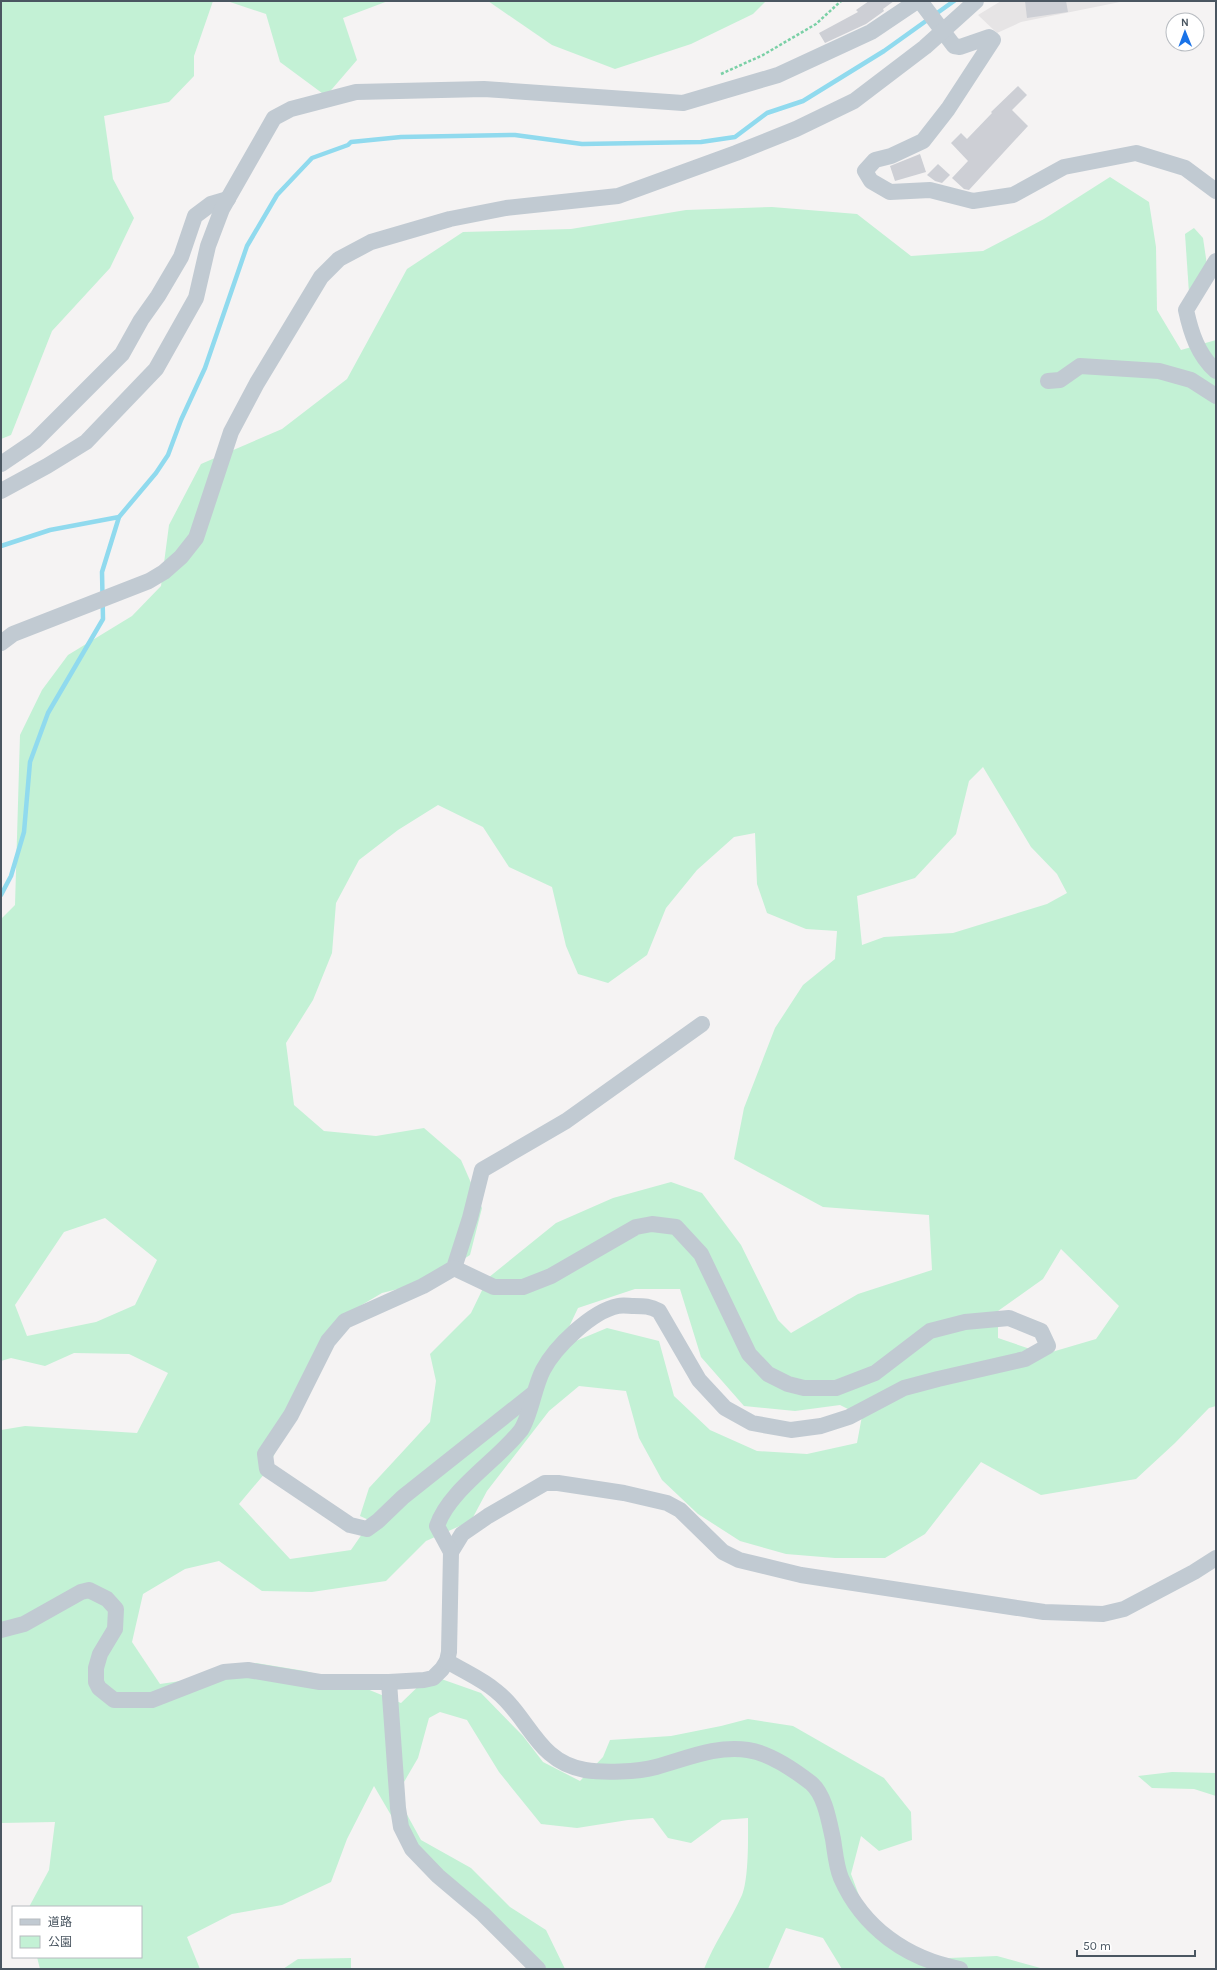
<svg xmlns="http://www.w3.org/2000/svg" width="1217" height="1970" font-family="Karla,'Noto Sans JP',sans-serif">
	<rect width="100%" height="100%" fill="#f5f3f3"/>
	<!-- education -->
	<path fill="#e6e4e5" d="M1001,1H1125L1021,22L997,33L978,15Z"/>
	<!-- green -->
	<g fill="#c3f1d5" fill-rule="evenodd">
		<path d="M1,1H213L194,56V76L169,102L104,116L113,179L134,218L110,268L52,331L11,435L1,439Z"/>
		<path d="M227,1H388L343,18L357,60L326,96L280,62L266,14Z"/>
		<path d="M488,1H766L753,14L691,44L615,69L552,45Z"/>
		<path d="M1110,177L1149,202L1156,247L1157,310L1181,350L1216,340V1406L1209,1408L1175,1443L1136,1479L1041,1495L981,1462L925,1534L885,1558H835L786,1554L740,1541L698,1514L662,1480L639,1438L626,1391L579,1386L549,1411L487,1491L471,1521L426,1541L386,1581L312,1592L262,1591L219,1561L185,1569L143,1594L132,1642L160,1684L208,1677L256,1663L305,1671L355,1684L401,1703L430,1675L481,1693L523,1736L543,1762L580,1781L603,1757L610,1740L671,1736L721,1726L748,1719L793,1726L884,1778L911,1812L912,1840L879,1851L861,1836L851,1874L864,1909L912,1957L949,1958L997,1956L1044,1969H842L823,1938L786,1928L768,1969H704C714,1943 731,1920 742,1895C749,1878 748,1837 748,1818L722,1820L691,1843L668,1838L653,1818L628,1820L577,1828L541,1824L499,1772L467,1720L440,1712L429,1718L418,1758L404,1782L400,1802L421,1840L471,1868L510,1907L546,1930L565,1969H529L475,1904L395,1822L374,1786L347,1839L331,1882L282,1905L232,1914L187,1937L200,1969H40L37,1957H141V1907H29L49,1870L55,1822L1,1823V1430L25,1426L137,1433L168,1373L129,1354L74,1353L45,1366L11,1358L1,1361V919L15,905L20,735L42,690L68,655L132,616L161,586L169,525L201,464L282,429L347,379L407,269L463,232L571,229L686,210L772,207L857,214L911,256L983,251L1044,219ZM983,767L1031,847L1057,874L1067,893L1047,904L953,933L884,937L862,945L857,896L915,878L956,834L969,781ZM438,805L483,827L509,867L552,887L566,946L578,974L608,983L647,955L666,908L697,870L734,837L755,833L757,884L767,913L806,929L837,931L835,959L803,985L775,1028L744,1108L734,1159L823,1207L929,1215L932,1270L858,1294L791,1333L778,1320L741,1245L702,1193L671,1182L613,1198L556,1223L488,1278L471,1313L430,1354L436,1381L430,1422L369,1488L360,1516L371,1521L351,1550L290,1559L239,1504L266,1472L338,1319L382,1293L430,1281L470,1255L482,1208L461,1160L424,1128L376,1136L324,1131L294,1105L286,1043L313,1000L332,953L336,903L359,860L398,830ZM105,1218L157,1260L135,1305L96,1322L27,1336L15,1305L64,1232ZM1061,1249L1119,1306L1096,1339L1045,1354L998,1338V1311L1043,1279ZM635,1289H680L701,1357L744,1406L795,1411L840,1405L862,1416L857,1443L807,1454L757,1451L710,1430L674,1396L659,1341L607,1328L559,1348L578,1308Z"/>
		<path d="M1194,228L1203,238L1207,265L1189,293L1185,234Z"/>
		<path d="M1172,1772L1216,1773V1796L1194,1789L1152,1788L1138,1776Z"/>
		<path d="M351,1958V1969H283L298,1959Z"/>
	</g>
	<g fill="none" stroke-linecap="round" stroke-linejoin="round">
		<!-- stream -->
		<g stroke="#90daee" stroke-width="4.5">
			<path d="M1,546L50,530L119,517"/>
			<path d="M1,895L11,876L24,832L30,762L48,713L103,619L102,572L119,517L156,473L168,455L181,420L205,368L247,246L277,195L312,158L348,145L351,142L401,137L515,135L582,144L701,142L735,137L767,113L803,101L884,51L954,1"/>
		</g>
	</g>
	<!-- building -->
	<g fill="#cdcfd5">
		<path d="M869,1H894L883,9L884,11L866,24L825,43L819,33L858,12L856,10Z"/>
		<path d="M1025,1H1066L1068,12L1027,18Z"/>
		<path d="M1018,86L1027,95L1012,110L1028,126L969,190L964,189L952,178L968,161L951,143L961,133L967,139L992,113L991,112Z"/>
		<path d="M920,154L926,172L895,181L890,166Z"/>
		<path d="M938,164L950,175L942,183L935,181L927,175Z"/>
	</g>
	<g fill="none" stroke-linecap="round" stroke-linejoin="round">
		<!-- path -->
		<path stroke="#7ad0a6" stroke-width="2.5" stroke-dasharray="3 2" stroke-linecap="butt" d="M721,74L763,55L816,24L841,1"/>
		<!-- minor -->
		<g stroke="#c1cad2" stroke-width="16">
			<path d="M920,1L954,46L960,47L989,37L993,40L948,109L923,141L891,156L875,160L865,171L871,181L890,192L930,190L973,201L1013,195L1064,167L1136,153L1185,168L1216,191"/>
			<path d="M1216,261L1186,310C1191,333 1198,355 1216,371"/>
			<path d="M1048,381L1060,380L1080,366L1159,371L1191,380L1216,396"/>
			<path d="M1,464L35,441L122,354L141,320L158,296L181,257L195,216L211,204L228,199"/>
			<path d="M1,491L47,466L86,442L156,369L196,298L208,246L222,209L274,118L291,109L356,92L484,89L683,103L778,75L871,32L917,1"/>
			<path d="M1,643L13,634L149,581L164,572L181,557L196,538L231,432L257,383L321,277L339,259L371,242L450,219L506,208L618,196L736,153L796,129L854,101L925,47L976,1"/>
			<path d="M534,1393L403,1497L378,1521L367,1529L350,1525L267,1469L265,1454L291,1415L328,1341L345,1321L423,1286L454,1268L470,1218L482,1170L566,1121L702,1024"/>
			<path d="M451,1552L462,1534L488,1516L545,1483H558L624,1493L667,1503L680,1510L723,1552L739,1560L801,1575L1044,1612L1103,1614L1124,1609L1194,1572L1216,1558"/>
			<path d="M1,1630L24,1624L81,1592L89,1590L107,1599L116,1609L115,1629L100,1654L96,1668V1682L99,1688L114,1700H152L224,1672L248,1670L320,1682H389L424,1680L433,1678L442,1669L447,1661L449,1652L451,1552L437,1526C449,1490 498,1460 521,1430C531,1415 534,1387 543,1370C555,1347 592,1311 618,1306C623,1305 629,1306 634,1306C644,1306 650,1306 659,1311L699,1380L725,1408L752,1423L791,1430L821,1426L849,1417L904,1388L938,1379L1025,1359L1048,1346L1041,1331L1009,1318L965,1322L930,1331L875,1373L836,1388H804L788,1384L768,1374L749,1354L701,1254L676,1227L652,1224L636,1227L551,1276L523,1287H494L454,1268"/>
			<path d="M447,1661C463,1671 482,1679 496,1691C530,1718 537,1762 585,1770C603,1773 638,1772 656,1767C686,1759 716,1745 748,1750C770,1753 793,1769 811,1783C825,1795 829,1821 833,1839C835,1851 836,1866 841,1878C863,1928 907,1959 960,1969"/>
			<path d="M389,1682L398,1808L401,1827L412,1849L438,1876L483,1914L538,1969"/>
		</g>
	</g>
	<!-- border -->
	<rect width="1217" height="1970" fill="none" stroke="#4a5661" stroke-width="4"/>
	<!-- legend -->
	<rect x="12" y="1906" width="130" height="52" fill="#ffffff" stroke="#b7bbc0"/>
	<rect x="20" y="1919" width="20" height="6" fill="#c1cad2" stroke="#b7bbc0"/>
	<text x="48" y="1926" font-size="12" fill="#4a5661">道路</text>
	<rect x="20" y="1936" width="20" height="12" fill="#c3f1d5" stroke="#b7bbc0"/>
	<text x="48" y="1946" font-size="12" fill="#4a5661">公園</text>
	<!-- north arrow -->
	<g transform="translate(1185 32) rotate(359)"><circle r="19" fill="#ffffff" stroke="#b7bbc0"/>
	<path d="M0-3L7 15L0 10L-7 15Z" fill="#1a73e8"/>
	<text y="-6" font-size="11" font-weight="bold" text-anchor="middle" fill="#4a5661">N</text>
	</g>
	<!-- scale -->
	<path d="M1077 1950v6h118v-6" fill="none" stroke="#4a5661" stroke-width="2"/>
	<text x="1083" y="1950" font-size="12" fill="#4a5661" stroke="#ffffff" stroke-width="3" paint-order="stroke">50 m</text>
</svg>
